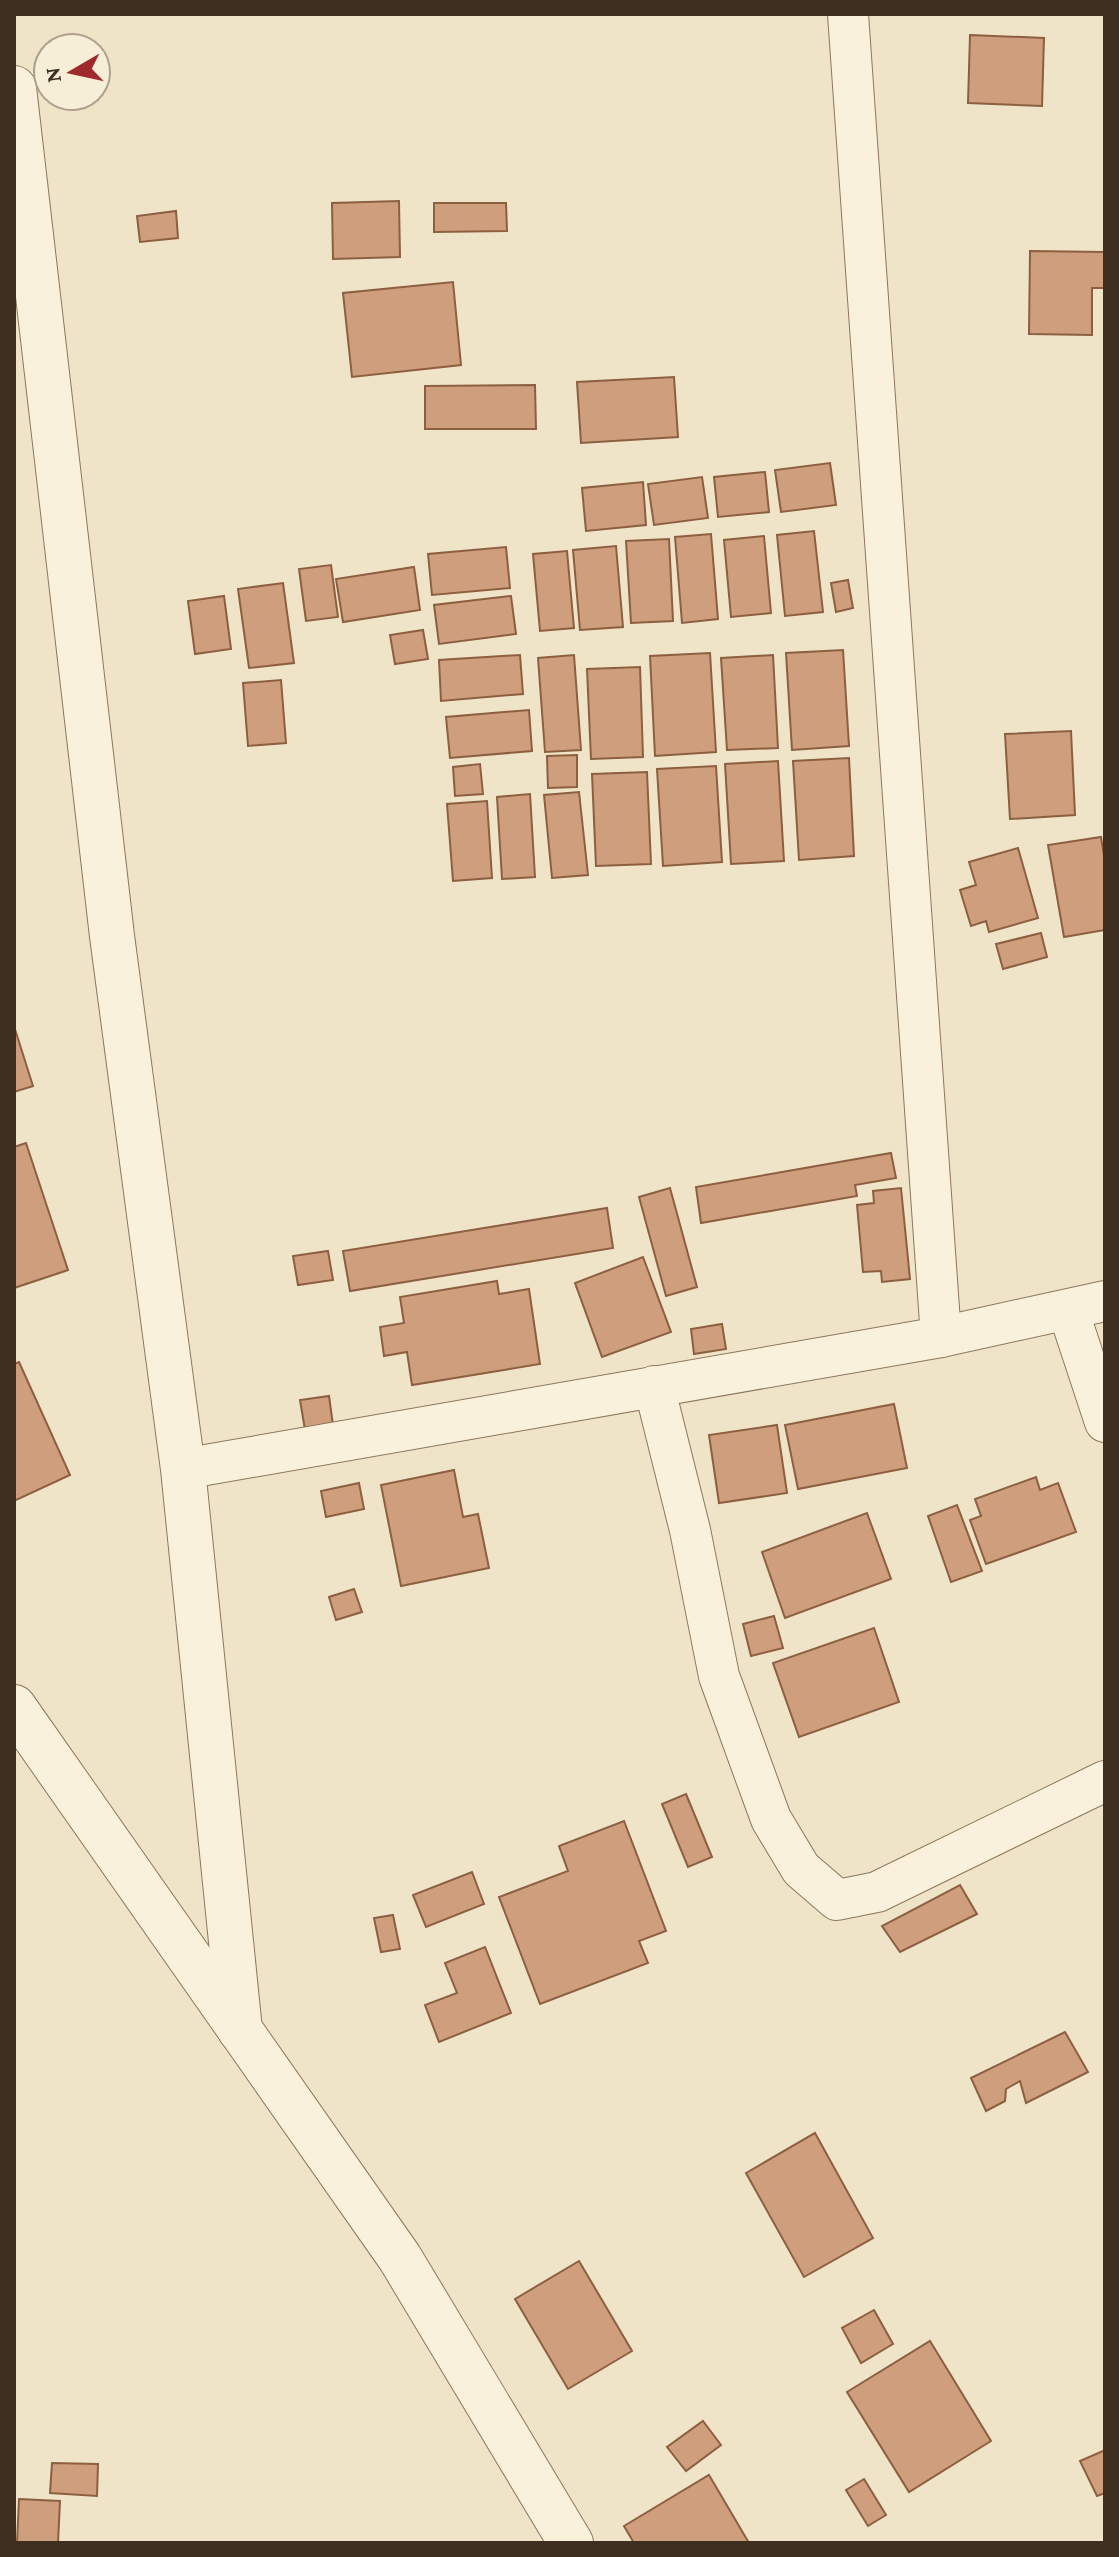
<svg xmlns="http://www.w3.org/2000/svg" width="1119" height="2557" font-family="'Crimson Pro',serif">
	<rect width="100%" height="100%" fill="#f0e4c8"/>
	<!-- building -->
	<g fill="#cf9f7d" stroke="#8d5f41" stroke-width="2">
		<path d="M970,35L1044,38L1042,106L968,103Z"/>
		<path d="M399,201L400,257L333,259L332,203Z"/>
		<path d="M434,203H506L507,231L434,232Z"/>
		<path d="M176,211L178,238L140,242L137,216Z"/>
		<path d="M1030,251L1105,252V288H1092V335L1029,334Z"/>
		<path d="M453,282L461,365L352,377L343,293Z"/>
		<path d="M674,377L678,437L581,443L577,382Z"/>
		<path d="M535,385L536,429H425V386Z"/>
		<path d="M830,463L836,505L781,512L775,470Z"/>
		<path d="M765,472L769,512L718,517L714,477Z"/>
		<path d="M702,477L708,518L654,525L648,484Z"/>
		<path d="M643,482L646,525L586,531L582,488Z"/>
		<path d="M814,531L823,612L785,616L777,535Z"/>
		<path d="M711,534L718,619L682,623L675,537Z"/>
		<path d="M764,536L771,613L731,617L724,540Z"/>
		<path d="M669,539L673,621L631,623L626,541Z"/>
		<path d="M616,546L623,627L580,630L573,550Z"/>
		<path d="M506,547L510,588L432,595L428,554Z"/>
		<path d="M567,551L574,628L540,631L533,554Z"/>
		<path d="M331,565L338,617L306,621L299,569Z"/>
		<path d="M414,567L420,610L343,622L336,579Z"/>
		<path d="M848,580L853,608L836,612L831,583Z"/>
		<path d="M283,583L294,663L249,668L238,589Z"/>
		<path d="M224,596L231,649L195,654L188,601Z"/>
		<path d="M511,596L516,634L439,644L434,605Z"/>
		<path d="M423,630L428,659L395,664L390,635Z"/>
		<path d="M843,650L849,746L792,750L786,653Z"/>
		<path d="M710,653L716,752L655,756L650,656Z"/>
		<path d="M520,655L523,694L441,701L439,660Z"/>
		<path d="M574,655L581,750L545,752L538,658Z"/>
		<path d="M773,655L778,748L727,750L721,658Z"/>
		<path d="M640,667L643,757L591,759L587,669Z"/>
		<path d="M281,680L286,743L248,746L243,683Z"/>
		<path d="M529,710L532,751L450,758L446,717Z"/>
		<path d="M1071,731L1075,815L1010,819L1005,734Z"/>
		<path d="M577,755V787L548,788L547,756Z"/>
		<path d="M849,758L854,856L799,860L793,761Z"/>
		<path d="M778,761L784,861L731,864L725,764Z"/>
		<path d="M480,764L483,794L455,796L453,767Z"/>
		<path d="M716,766L722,862L663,866L657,769Z"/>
		<path d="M647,772L651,864L596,866L592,774Z"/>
		<path d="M579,792L588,875L552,878L544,795Z"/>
		<path d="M530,794L535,877L502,879L497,797Z"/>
		<path d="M487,801L492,878L453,881L447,804Z"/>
		<path d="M1101,837L1105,862V930L1064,937L1048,845Z"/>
		<path d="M1018,848L1038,918L989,932L986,921L971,926L960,890L976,885L969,862Z"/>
		<path d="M1041,933L1047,957L1003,969L996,944Z"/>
		<path d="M14,1026L33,1086L14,1092Z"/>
		<path d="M26,1143L68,1270L14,1288V1147Z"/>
		<path d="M891,1153L896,1178L855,1185L857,1196L701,1223L696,1187Z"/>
		<path d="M670,1188L697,1287L666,1296L639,1197Z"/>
		<path d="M901,1188L910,1279L882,1282L881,1271L863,1272L857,1205L874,1203L873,1191Z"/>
		<path d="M607,1208L613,1248L350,1291L343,1251Z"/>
		<path d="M328,1251L333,1280L298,1285L293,1256Z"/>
		<path d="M643,1257L671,1332L602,1357L575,1283Z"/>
		<path d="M497,1281L499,1294L529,1289L540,1364L412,1385L407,1352L384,1356L380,1327L404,1323L400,1297Z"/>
		<path d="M722,1324L726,1349L694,1354L691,1329Z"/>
		<path d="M19,1362L70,1475L14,1501V1364Z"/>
		<path d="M329,1396L333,1425L305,1430L300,1400Z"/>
		<path d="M894,1404L907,1468L798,1489L785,1425Z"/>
		<path d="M777,1425L787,1493L719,1503L709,1435Z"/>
		<path d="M454,1470L463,1517L478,1514L489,1568L401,1586L381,1485Z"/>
		<path d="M1036,1477L1040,1490L1058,1483L1076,1532L986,1564L970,1520L981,1516L975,1499Z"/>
		<path d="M359,1483L364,1509L326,1517L321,1491Z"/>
		<path d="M957,1505L982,1571L951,1582L928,1516Z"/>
		<path d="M867,1513L891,1579L785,1618L762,1552Z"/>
		<path d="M354,1589L362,1612L336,1620L329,1597Z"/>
		<path d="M774,1616L783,1648L751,1656L743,1624Z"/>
		<path d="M874,1628L899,1702L799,1737L773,1663Z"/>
		<path d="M686,1794L712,1857L688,1867L662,1804Z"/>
		<path d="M624,1821L666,1931L639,1941L648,1963L540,2004L499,1897L568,1871L559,1846Z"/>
		<path d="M472,1872L484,1904L426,1927L413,1895Z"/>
		<path d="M960,1885L977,1914L900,1952L882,1926Z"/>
		<path d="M393,1915L400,1949L381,1952L374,1918Z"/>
		<path d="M485,1947L511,2013L439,2042L425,2005L457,1993L445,1963Z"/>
		<path d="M1065,2032L1088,2072L1026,2103L1020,2081L1006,2089L1005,2101L986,2111L971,2078Z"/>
		<path d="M815,2133L873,2238L804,2277L746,2173Z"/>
		<path d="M579,2261L632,2351L568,2389L515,2299Z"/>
		<path d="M874,2310L893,2344L861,2363L842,2328Z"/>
		<path d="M930,2341L991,2441L909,2492L847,2392Z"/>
		<path d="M703,2421L721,2445L686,2471L667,2447Z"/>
		<path d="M1105,2450V2493L1097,2496L1080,2461Z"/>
		<path d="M52,2463L98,2464L97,2496L50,2493Z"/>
		<path d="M709,2475L749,2543H634L624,2526Z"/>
		<path d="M864,2479L886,2515L868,2526L846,2490Z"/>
		<path d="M19,2499L60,2501L58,2543H17Z"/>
	</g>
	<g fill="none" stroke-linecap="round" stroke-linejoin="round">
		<!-- minor casing -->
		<g stroke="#8d765c" stroke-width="42">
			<g id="minor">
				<path d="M848,14L941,1337"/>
				<path d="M1068,1310L1105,1422"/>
				<path d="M654,1386L690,1530L719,1676L771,1819L801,1869L837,1900L877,1892L1105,1781"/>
				<path d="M183,1469L941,1337L1105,1301"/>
			</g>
		</g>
		<!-- tertiary casing -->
		<g stroke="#8d765c" stroke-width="46">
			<g id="tertiary">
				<path d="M14,88L112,936L183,1469L240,2030"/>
				<path d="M14,1707L400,2258L571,2543"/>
			</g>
		</g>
		<!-- minor -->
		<use href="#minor" stroke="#faf1dc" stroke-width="40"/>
		<!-- tertiary -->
		<use href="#tertiary" stroke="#faf1dc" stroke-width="44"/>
	</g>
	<!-- border -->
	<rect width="1119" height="2557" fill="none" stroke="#3d2e20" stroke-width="32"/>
	<!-- north arrow -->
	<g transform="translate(72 72) rotate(261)"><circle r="38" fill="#f7eed8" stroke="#ada18e" stroke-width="2"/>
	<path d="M0-6L14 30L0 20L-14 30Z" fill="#9e2a2b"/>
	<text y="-12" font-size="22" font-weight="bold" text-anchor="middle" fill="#3d2e20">N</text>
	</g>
</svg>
